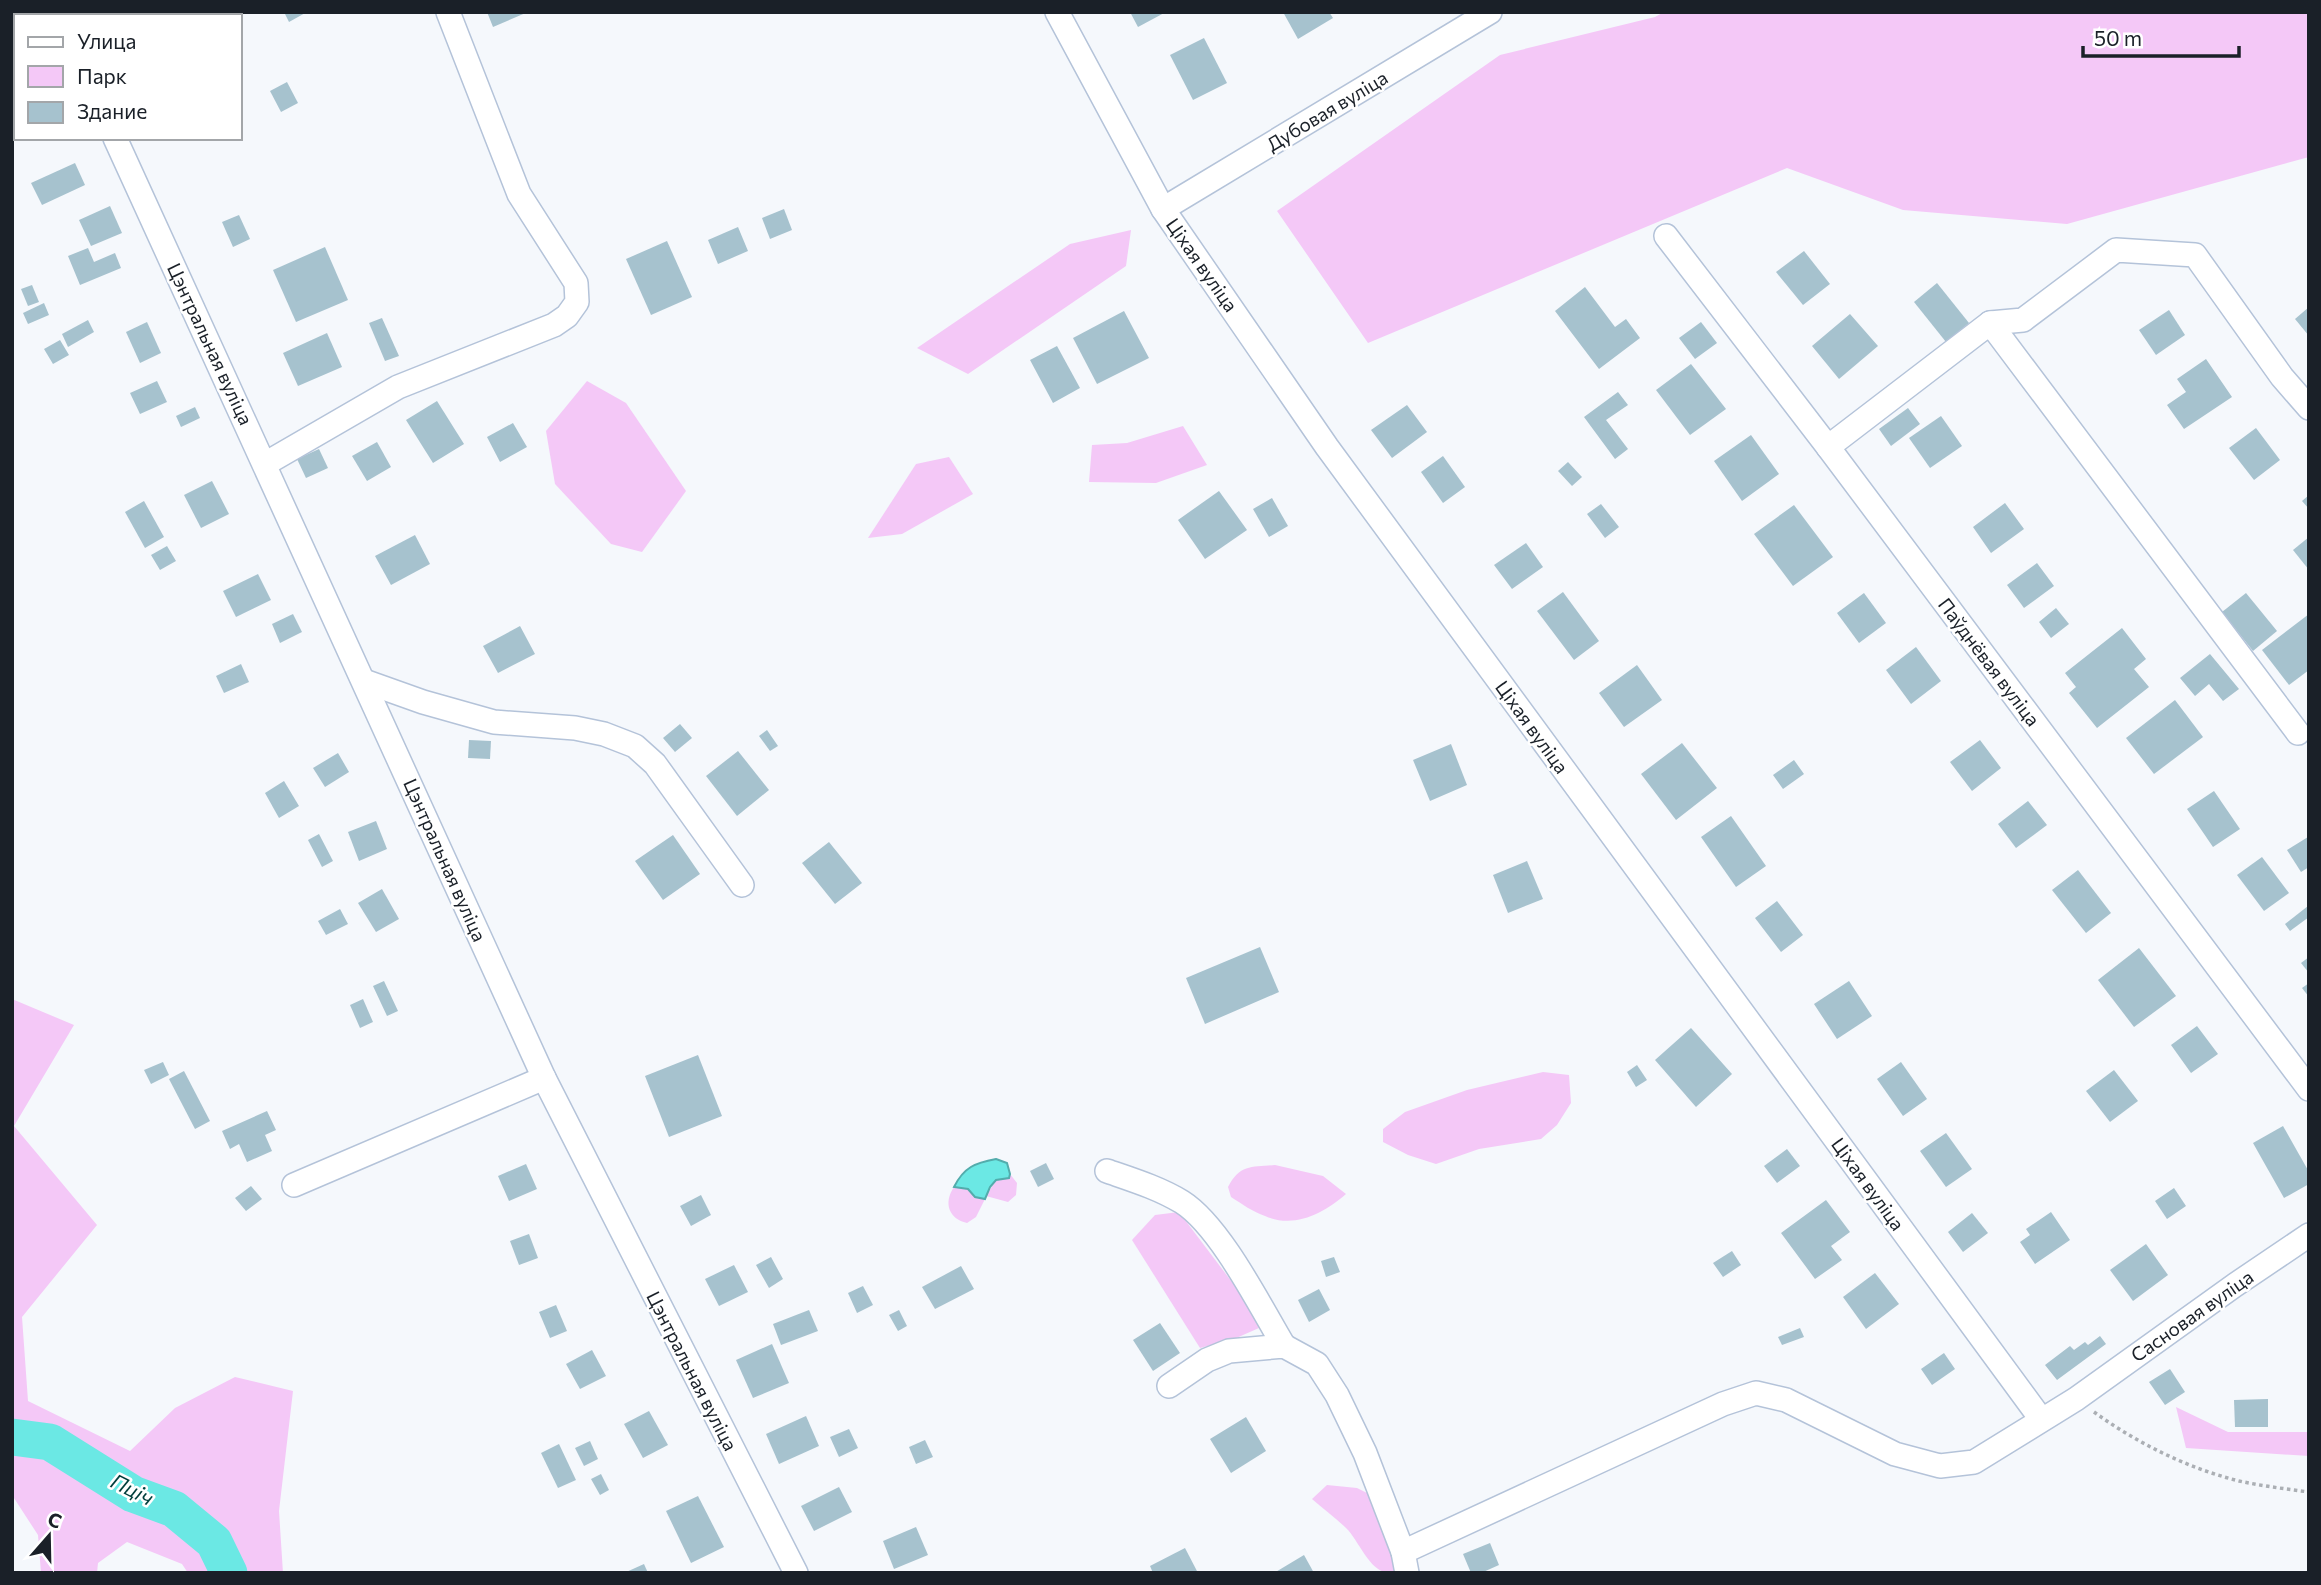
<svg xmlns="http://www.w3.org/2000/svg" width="2321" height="1585" font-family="Commissioner,sans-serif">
	<rect width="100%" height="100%" fill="#f5f8fc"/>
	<!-- green -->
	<g fill="#f4c8f7">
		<path d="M1664,12H2309V157L2067,224L1903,210L1787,168L1368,343L1277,211L1500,55L1655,17Z"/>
		<path d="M1131,230L1126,266L968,374L917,348L1070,244Z"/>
		<path d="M587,381L626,403L686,491L642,552L611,544L555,484L546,431Z"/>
		<path d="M1183,426L1207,465L1156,483L1089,482L1092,445L1127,443Z"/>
		<path d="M949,457L973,494L902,534L868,538L916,464Z"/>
		<path d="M12,999L74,1025L14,1126L97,1225L22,1317L28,1401L130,1451L175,1408L235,1377L293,1391L279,1511L283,1573H188L182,1564L127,1542L98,1563L97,1573H41L38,1535L12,1495Z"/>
		<path d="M1543,1072L1569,1075L1571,1103L1557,1125L1541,1139L1479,1149L1436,1164L1408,1155L1383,1142V1129L1405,1112L1467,1090Z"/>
		<path d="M1275,1165L1323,1176L1346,1194C1324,1213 1295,1229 1265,1216C1253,1212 1242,1204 1231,1197L1228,1187C1240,1164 1252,1167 1275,1165Z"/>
		<path d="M1010,1174L1017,1183L1016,1195L1008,1202L986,1196L996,1180L1009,1178Z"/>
		<path d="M954,1187L968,1189L975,1197L985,1199L976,1217L967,1223C949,1219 943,1203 954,1187Z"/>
		<path d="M1179,1212L1241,1294L1259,1328L1234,1339L1200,1348L1132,1240L1155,1215Z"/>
		<path d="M2176,1407L2228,1432H2309V1456L2186,1448Z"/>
		<path d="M1327,1485L1357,1488L1377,1498L1397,1569C1374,1584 1360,1541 1346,1528C1336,1518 1323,1509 1312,1499Z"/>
	</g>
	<!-- water -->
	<path fill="#6be8e4" stroke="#53acac" stroke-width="2" d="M996,1159L1007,1163L1010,1174L1009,1178L996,1180L990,1187L985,1199L975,1197L968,1189L954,1187C964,1167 975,1163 996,1159Z"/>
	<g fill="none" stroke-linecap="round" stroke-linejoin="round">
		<!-- river -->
		<path stroke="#6be8e4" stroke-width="37" d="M12,1437L50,1442L133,1494L174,1509L214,1542L229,1573"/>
	</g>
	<!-- building -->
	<g fill="#a6c2ce">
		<path d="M136,12H194L187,16H138Z"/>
		<path d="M284,12H307L289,22Z"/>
		<path d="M487,12H528L493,27Z"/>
		<path d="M1130,12H1166L1138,27Z"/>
		<path d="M1283,12H1329L1333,18L1298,39Z"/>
		<path d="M1204,38L1227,83L1193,100L1170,55Z"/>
		<path d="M287,82L298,103L281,112L270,91Z"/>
		<path d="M75,163L85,185L42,205L31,183Z"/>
		<path d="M110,206L122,233L91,246L79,220Z"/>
		<path d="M784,209L792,230L770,239L762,218Z"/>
		<path d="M239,215L250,239L233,247L222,222Z"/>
		<path d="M738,227L748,251L718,264L708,240Z"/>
		<path d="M667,241L692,297L651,315L626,259Z"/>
		<path d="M325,247L348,300L296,322L273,270Z"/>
		<path d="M88,248L94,262L115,253L121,268L80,285L68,256Z"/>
		<path d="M1804,251L1830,284L1803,305L1776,272Z"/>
		<path d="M1937,283L1969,323L1946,342L1914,302Z"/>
		<path d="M32,285L39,302L28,306L21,289Z"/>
		<path d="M1585,287L1615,327L1626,319L1640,338L1599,369L1555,311Z"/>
		<path d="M44,303L49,315L28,324L23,313Z"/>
		<path d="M2309,307V336L2295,319Z"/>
		<path d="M2169,310L2185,335L2156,355L2139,330Z"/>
		<path d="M1124,311L1149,358L1097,384L1073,338Z"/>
		<path d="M1850,314L1878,346L1839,379L1812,346Z"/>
		<path d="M382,318L399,356L385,361L369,323Z"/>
		<path d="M88,320L94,332L68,347L62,334Z"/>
		<path d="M147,322L161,353L140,363L126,332Z"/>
		<path d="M1701,322L1717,343L1695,359L1679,338Z"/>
		<path d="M327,333L342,367L298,386L283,353Z"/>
		<path d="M60,340L69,355L53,364L44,349Z"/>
		<path d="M1057,346L1080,388L1053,403L1030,360Z"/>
		<path d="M2206,359L2232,397L2184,429L2167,405L2186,392L2177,379Z"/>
		<path d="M1691,364L1726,409L1690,435L1656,390Z"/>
		<path d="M157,381L167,402L140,414L130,393Z"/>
		<path d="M1618,392L1628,405L1606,420L1628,449L1615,459L1584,417Z"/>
		<path d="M437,401L464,444L433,463L406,420Z"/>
		<path d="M1407,405L1427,432L1392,458L1371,430Z"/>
		<path d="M195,407L200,418L181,427L176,416Z"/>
		<path d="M1908,408L1920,424L1891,446L1879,429Z"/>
		<path d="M1941,416L1962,446L1930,468L1909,438Z"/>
		<path d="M513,423L527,447L500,462L487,437Z"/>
		<path d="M2256,428L2280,460L2254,480L2229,448Z"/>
		<path d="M1751,435L1779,474L1742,501L1714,461Z"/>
		<path d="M377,442L391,467L367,481L352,456Z"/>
		<path d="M319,449L328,468L306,478L297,459Z"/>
		<path d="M1443,456L1465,487L1443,503L1421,472Z"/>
		<path d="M1568,462L1582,477L1572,486L1558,471Z"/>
		<path d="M212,481L229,514L201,528L184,495Z"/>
		<path d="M1219,491L1247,530L1205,559L1178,520Z"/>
		<path d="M2309,495V509L2302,501Z"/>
		<path d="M1272,498L1288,526L1269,537L1253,509Z"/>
		<path d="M144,501L164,537L145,548L125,512Z"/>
		<path d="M2005,503L2024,529L1991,553L1973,527Z"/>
		<path d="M1601,504L1619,527L1605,538L1587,514Z"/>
		<path d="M1794,505L1833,557L1793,586L1754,534Z"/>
		<path d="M415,535L430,564L391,585L375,556Z"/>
		<path d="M2309,537V570L2293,550Z"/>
		<path d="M1526,543L1543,567L1512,589L1494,565Z"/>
		<path d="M167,546L176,561L160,570L151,555Z"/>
		<path d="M2037,563L2054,586L2024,608L2007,585Z"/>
		<path d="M258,574L271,600L236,617L223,591Z"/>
		<path d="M1563,592L1599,641L1574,660L1537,611Z"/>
		<path d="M1864,593L1886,623L1859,643L1837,613Z"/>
		<path d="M2246,593L2277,631L2253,651L2222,612Z"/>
		<path d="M2056,608L2069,624L2051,638L2039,622Z"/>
		<path d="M293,614L302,632L280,643L272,624Z"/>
		<path d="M2309,614V670L2289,685L2262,650Z"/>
		<path d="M520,626L535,654L498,673L483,646Z"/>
		<path d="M2122,628L2146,659L2134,669L2149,687L2097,728L2069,693L2076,687L2065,673Z"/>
		<path d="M1916,647L1941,681L1911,704L1886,670Z"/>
		<path d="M2210,654L2239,689L2223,701L2209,684L2195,696L2180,678Z"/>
		<path d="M241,664L249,682L224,693L216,676Z"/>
		<path d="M1637,665L1662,700L1624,727L1599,693Z"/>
		<path d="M2175,700L2203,737L2154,774L2126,738Z"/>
		<path d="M680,724L692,738L675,752L663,738Z"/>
		<path d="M767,730L778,746L770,751L759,736Z"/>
		<path d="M469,740L491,741L490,759L468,758Z"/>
		<path d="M1980,740L2001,768L1972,791L1950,762Z"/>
		<path d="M1682,743L1717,788L1676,820L1641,774Z"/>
		<path d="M1451,744L1467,785L1430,801L1413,760Z"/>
		<path d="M738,751L769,790L737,816L706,776Z"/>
		<path d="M338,753L349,772L325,787L313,768Z"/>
		<path d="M1794,760L1804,774L1783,789L1773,775Z"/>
		<path d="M284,781L299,806L279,818L265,793Z"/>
		<path d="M2214,791L2240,829L2213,847L2187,809Z"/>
		<path d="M2028,801L2047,825L2016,848L1998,824Z"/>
		<path d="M1731,816L1766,866L1736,887L1701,837Z"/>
		<path d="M376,821L387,849L359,861L348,832Z"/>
		<path d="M319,834L333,861L322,867L308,840Z"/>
		<path d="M673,835L700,874L663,900L635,861Z"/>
		<path d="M2308,837L2309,867L2301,872L2287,850Z"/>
		<path d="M829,842L862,883L835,904L802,863Z"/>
		<path d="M2262,857L2289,893L2264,911L2237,875Z"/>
		<path d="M1527,861L1543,899L1508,913L1493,875Z"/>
		<path d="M2078,870L2111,913L2086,933L2052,890Z"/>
		<path d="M382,889L399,919L376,932L358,903Z"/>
		<path d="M1777,901L1803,935L1781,952L1755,918Z"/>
		<path d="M2308,906L2309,917L2290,931L2285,924Z"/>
		<path d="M340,909L348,924L326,935L318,921Z"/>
		<path d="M1260,947L1279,992L1205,1024L1186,978Z"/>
		<path d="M2139,948L2176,996L2134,1027L2098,980Z"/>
		<path d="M2309,957V973L2301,963Z"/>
		<path d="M384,981L398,1011L387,1016L373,986Z"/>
		<path d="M1849,981L1872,1016L1837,1039L1814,1004Z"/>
		<path d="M2309,983V997L2302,988Z"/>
		<path d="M363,999L373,1022L360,1028L350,1005Z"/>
		<path d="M2197,1026L2218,1054L2191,1073L2171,1045Z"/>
		<path d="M1691,1028L1732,1074L1696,1107L1655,1060Z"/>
		<path d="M698,1055L722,1116L669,1137L645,1076Z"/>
		<path d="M163,1062L169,1075L151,1084L144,1070Z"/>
		<path d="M1901,1062L1927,1099L1903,1116L1877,1079Z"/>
		<path d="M1637,1065L1647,1080L1636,1087L1627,1072Z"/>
		<path d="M2114,1070L2138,1101L2110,1122L2086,1091Z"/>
		<path d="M184,1071L210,1121L195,1129L169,1079Z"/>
		<path d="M267,1111L276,1130L265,1135L272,1151L247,1162L239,1144L230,1149L222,1131Z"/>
		<path d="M2283,1126L2309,1172V1184L2284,1198L2253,1143Z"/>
		<path d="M1946,1133L1972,1169L1946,1187L1920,1151Z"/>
		<path d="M1787,1149L1800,1166L1777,1183L1764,1166Z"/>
		<path d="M1046,1163L1054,1179L1038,1187L1030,1171Z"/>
		<path d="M526,1164L537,1189L509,1201L498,1176Z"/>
		<path d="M251,1186L262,1199L246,1211L235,1198Z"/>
		<path d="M2174,1188L2186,1206L2167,1219L2155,1201Z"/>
		<path d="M701,1195L711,1215L691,1226L680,1206Z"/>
		<path d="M1826,1200L1850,1232L1831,1246L1842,1260L1815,1279L1781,1233Z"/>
		<path d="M2051,1212L2070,1240L2035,1264L2020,1242L2030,1235L2026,1229Z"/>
		<path d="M1972,1213L1988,1233L1963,1252L1948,1232Z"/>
		<path d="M529,1234L538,1258L519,1265L510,1241Z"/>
		<path d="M2146,1244L2168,1275L2133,1301L2110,1270Z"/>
		<path d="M1732,1251L1741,1265L1723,1277L1713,1263Z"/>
		<path d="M771,1257L783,1279L769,1288L756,1265Z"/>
		<path d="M1334,1257L1340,1272L1326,1277L1321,1261Z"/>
		<path d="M734,1265L748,1292L719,1306L705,1279Z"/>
		<path d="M961,1266L974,1289L935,1309L922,1287Z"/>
		<path d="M1875,1273L1899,1304L1866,1329L1843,1297Z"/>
		<path d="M863,1286L873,1305L857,1313L848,1293Z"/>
		<path d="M1319,1289L1330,1310L1309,1322L1298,1300Z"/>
		<path d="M556,1305L567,1331L550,1338L539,1312Z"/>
		<path d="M809,1310L818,1331L781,1345L773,1324Z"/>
		<path d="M899,1310L907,1326L898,1331L889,1315Z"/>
		<path d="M1160,1323L1180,1353L1153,1371L1133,1340Z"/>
		<path d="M1800,1328L1804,1337L1782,1345L1778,1337Z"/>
		<path d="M2100,1336L2106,1344L2057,1380L2045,1365L2070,1346L2074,1350L2085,1342L2088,1345Z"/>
		<path d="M772,1344L789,1383L753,1398L736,1360Z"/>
		<path d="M592,1350L606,1376L580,1389L566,1364Z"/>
		<path d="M1944,1353L1955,1369L1932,1385L1921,1369Z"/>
		<path d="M2170,1369L2185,1392L2165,1405L2149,1382Z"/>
		<path d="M2268,1399V1427H2235L2234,1400Z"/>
		<path d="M649,1411L668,1445L643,1458L624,1424Z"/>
		<path d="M806,1416L819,1446L779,1464L766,1434Z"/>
		<path d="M1246,1417L1266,1451L1231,1473L1210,1439Z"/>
		<path d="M849,1429L858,1448L839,1457L830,1437Z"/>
		<path d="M925,1440L933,1457L916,1464L909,1447Z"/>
		<path d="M590,1441L598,1459L584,1466L575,1448Z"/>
		<path d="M559,1444L576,1480L558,1488L541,1453Z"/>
		<path d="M601,1474L609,1490L600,1495L591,1479Z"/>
		<path d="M839,1487L852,1512L814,1531L801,1506Z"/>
		<path d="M698,1496L724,1547L691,1563L666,1511Z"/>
		<path d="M916,1527L928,1555L894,1569L883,1541Z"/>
		<path d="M1490,1543L1499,1565L1481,1573H1471L1463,1554Z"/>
		<path d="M1185,1548L1198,1573H1153L1150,1566Z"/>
		<path d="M1304,1555L1314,1573H1274Z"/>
		<path d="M644,1564L648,1573H624Z"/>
	</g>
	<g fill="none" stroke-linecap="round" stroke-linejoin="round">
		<!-- minor casing -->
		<g stroke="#b4c3d9" stroke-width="26">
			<g id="minor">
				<path d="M56,12L58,16"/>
				<path d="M1057,12L1163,209L1327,447L2041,1419"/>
				<path d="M115,138L544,1078L796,1573"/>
				<path d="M1163,209L1490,12"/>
				<path d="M1666,236L1828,447L2309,1089"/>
				<path d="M1990,323L2023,320L2116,250L2195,255L2282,377L2309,408"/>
				<path d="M1828,447L1990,323L2298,733"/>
				<path d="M265,464L398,387L554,325L567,316L577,302L576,283L519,194L448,12"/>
				<path d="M364,681L423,702L494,722L575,728L604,734L635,746L655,764L742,885"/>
				<path d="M1107,1171C1133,1180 1159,1188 1182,1202C1220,1226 1260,1306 1284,1346"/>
				<path d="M294,1185L544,1078"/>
				<path d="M1169,1386L1207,1360L1229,1351L1284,1346L1317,1364L1337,1395L1365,1453L1403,1552"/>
				<path d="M1407,1573L1403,1552L1723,1404L1756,1393L1786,1400L1895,1454L1940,1466L1974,1462L2076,1399L2235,1285L2309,1235"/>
			</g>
		</g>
		<!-- path -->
		<path stroke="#abafb4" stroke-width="3.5" stroke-dasharray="3.5 3.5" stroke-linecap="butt" d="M2094,1412C2137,1443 2187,1468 2239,1481C2262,1486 2286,1489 2309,1492"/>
		<!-- minor -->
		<use href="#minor" stroke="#fff" stroke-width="23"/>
	</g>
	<g text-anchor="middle" stroke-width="5" stroke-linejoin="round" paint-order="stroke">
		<!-- street labels -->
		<g font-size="19" fill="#1a2028" stroke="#fff">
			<text transform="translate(1327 111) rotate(-31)" y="7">Дубовая вуліца</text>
			<text transform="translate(1202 265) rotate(55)" y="7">Ціхая вуліца</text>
			<text transform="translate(210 344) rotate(65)" y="7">Цэнтральная вуліца</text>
			<text transform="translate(1989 662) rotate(53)" y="7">Паўднёвая вуліца</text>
			<text transform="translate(1532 727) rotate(54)" y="7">Ціхая вуліца</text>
			<text transform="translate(445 860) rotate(66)" y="7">Цэнтральная вуліца</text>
			<text transform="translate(1868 1184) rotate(54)" y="7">Ціхая вуліца</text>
			<text transform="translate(2192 1316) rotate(-35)" y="7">Сасновая вуліца</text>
			<text transform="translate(692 1371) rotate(63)" y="7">Цэнтральная вуліца</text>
		</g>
		<!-- water labels -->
		<g font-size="21" font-style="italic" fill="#003e3c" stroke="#fff">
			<text transform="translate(132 1490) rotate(27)" y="7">Пціч</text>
		</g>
	</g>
	<!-- border -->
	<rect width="2321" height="1585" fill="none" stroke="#1a2028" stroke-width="28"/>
	<!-- legend -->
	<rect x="14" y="14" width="228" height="126" fill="#ffffff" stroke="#a3a6a9" stroke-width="2"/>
	<rect x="28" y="37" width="35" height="10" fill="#ffffff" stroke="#a3a6a9" stroke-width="2"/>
	<text x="77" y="49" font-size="21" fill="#1a2028">Улица</text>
	<rect x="28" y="66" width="35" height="21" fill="#f4c8f7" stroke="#a3a6a9" stroke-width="2"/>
	<text x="77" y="84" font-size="21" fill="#1a2028">Парк</text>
	<rect x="28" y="102" width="35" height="21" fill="#a6c2ce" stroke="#a3a6a9" stroke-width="2"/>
	<text x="77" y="119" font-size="21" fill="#1a2028">Здание</text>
	<!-- north arrow -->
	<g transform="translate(49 1536) rotate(20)" stroke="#ffffff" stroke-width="5" paint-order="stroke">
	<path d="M0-5L12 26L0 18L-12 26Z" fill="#1a2028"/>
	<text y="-10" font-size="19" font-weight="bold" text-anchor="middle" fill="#1a2028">С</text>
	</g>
	<!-- scale -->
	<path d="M2083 46v10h156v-10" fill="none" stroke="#1a2028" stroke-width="3.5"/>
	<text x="2094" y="46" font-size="21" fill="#1a2028" stroke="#ffffff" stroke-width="5" paint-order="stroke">50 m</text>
</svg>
